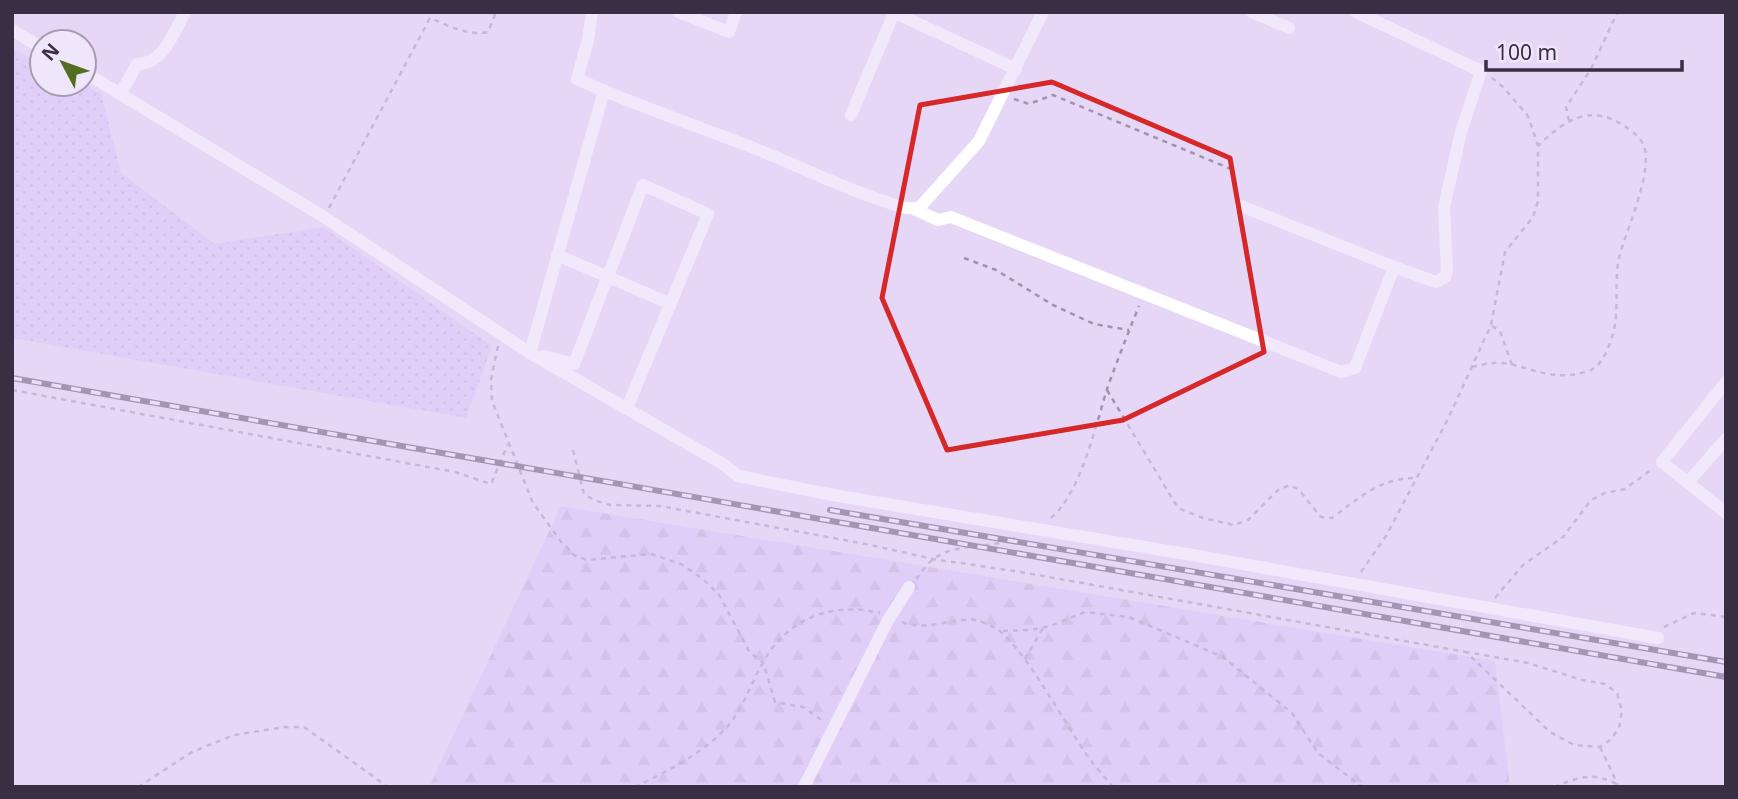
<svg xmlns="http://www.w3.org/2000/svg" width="1738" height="799" font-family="'Noto Sans',sans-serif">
	<defs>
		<pattern id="grass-dots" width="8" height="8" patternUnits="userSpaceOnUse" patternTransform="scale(1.75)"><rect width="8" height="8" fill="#dcc3f8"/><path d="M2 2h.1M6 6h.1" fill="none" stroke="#bea8d6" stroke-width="1.8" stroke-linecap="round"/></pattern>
		<pattern id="forest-firs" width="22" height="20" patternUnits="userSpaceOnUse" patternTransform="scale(1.75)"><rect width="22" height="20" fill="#dcc3f8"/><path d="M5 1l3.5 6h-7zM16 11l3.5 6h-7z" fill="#bea8d6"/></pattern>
	</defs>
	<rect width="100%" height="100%" fill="#e6d7f7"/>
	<!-- grass -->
	<path fill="url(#grass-dots)" d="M12,48L42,64V84H82L101,94L121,173L215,244L323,227L492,346L466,418L12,338Z"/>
	<!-- forest -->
	<path fill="url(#forest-firs)" d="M561,506L1495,661L1510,787H429Z"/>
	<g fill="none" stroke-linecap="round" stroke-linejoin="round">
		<!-- path -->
		<g stroke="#a093af" stroke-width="2.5" stroke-dasharray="5 5" stroke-linecap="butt">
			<path d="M1014,99L1029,104L1053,95L1231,169"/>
			<path d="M1569,121L1566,107L1591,69L1617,13"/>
			<path d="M329,208L430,18C449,26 467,36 488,32L496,12"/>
			<path d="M964,258L996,270L1053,305L1094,324L1129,330"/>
			<path d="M1492,326L1500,331L1512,365"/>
			<path d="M498,346L491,379L492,401L533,503L562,543L574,555L587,560L651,554L681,564L703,579L719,595L750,653L763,662L775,702L803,707L823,721"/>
			<path d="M1472,367C1484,364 1496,361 1509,364C1533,369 1551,379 1576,374C1581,373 1587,372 1591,370C1604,363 1609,346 1613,334C1620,309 1613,280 1620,254C1627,229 1653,171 1644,146C1641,138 1633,132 1626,127C1590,103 1566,119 1538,146"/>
			<path d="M12,390L455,472L491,484L508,444"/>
			<path d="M1107,390L1178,508L1203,518L1234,525L1248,520L1278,490L1290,485L1299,490L1321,517L1332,518C1359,498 1380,478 1415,478"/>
			<path d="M573,450L584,494L594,500L610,505L660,506L871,545L933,559L1021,572L1466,652L1550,732L1574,745L1600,747L1610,740L1619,728L1622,711L1617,693L1605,684L1582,680L1528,663L1466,652"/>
			<path d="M1051,518C1081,493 1096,424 1108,386C1118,359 1128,333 1139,306"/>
			<path d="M1361,572L1386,536L1448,419L1491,325L1505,252L1533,217L1538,201V146L1528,116L1503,87L1491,77"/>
			<path d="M916,579C922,572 927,563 935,558C958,542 989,550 1015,538"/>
			<path d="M1495,598L1523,565L1563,537L1591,500L1605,493L1625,489L1651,470"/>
			<path d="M902,622C924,632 953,617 976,620C981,621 987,624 991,626C1019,636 1068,730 1089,758C1096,768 1105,777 1113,787"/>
			<path d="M1664,627L1694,613L1726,617"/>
			<path d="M1003,631L1031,630L1050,626L1085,612L1129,617L1223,657L1292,713L1318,753L1362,787"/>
			<path d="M1025,659L1043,628"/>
			<path d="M1600,747L1618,785"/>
			<path d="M138,787L192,752L234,735L285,727H304L388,787"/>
			<path d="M635,787C666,772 702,754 725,729C742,711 750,686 762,664C786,619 831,601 880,613"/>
			<path d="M1554,787C1581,776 1595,771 1622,787"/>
		</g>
		<!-- minor -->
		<g stroke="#fff" stroke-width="12">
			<path d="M592,12L588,40L577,79C639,107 703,128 766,153C805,169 844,188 884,201C895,205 909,211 920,207L979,141L1043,12"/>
			<path d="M678,12L729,32L736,12"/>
			<path d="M893,12L1016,69"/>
			<path d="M1252,12L1289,28"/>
			<path d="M12,30L42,48"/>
			<path d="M84,72L324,217L530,353L723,464L738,476L833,495L1198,556L1658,638"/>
			<path d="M121,93L137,64C163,65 174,32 185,12"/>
			<path d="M851,115L894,13"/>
			<path d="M1241,206L1394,267"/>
			<path d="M914,209L938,220L951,217L1341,372L1355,368L1394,267L1436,282L1445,277L1447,271L1444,207L1461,132L1481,71L1356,12"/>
			<path d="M557,255L671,304"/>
			<path d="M530,353L604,91"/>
			<path d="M544,356L574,364L643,185L708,214L627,408"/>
			<path d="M1726,382L1662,462L1726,513"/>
			<path d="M1688,482L1726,439"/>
			<path d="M804,787L887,622L909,587"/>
		</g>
		<!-- rail casing -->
		<g stroke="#53485f" stroke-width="6">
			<g id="rail">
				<path d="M12,378L1726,677"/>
				<path d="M830,510L1726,662"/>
			</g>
		</g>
		<!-- rail -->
		<use href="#rail" stroke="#f0e6fc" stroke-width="3.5" stroke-dasharray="10" stroke-linecap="butt"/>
	</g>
	<!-- marked area -->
	<path d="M0 0H1738V799H0ZM1052,82L1230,158L1264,352L1123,420L947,450L882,298L920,105Z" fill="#e6d7f7" fill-opacity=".55" fill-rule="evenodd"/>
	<path fill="none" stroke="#d62828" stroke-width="5" stroke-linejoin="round" d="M1052,82L1230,158L1264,352L1123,420L947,450L882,298L920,105Z"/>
	<!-- border -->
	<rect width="1738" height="799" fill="none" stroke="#392f44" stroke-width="28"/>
	<!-- north arrow -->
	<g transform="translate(63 63) rotate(311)"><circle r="33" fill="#f0e6fc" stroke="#a79db2" stroke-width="2"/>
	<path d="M0-5L12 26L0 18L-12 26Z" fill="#546e21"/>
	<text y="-10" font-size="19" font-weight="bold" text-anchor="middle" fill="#392f44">N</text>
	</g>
	<!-- scale -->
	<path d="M1486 60v10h196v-10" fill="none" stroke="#392f44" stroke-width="3.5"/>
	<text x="1496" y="60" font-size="21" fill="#392f44" stroke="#f0e6fc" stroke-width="5" paint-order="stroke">100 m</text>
</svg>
